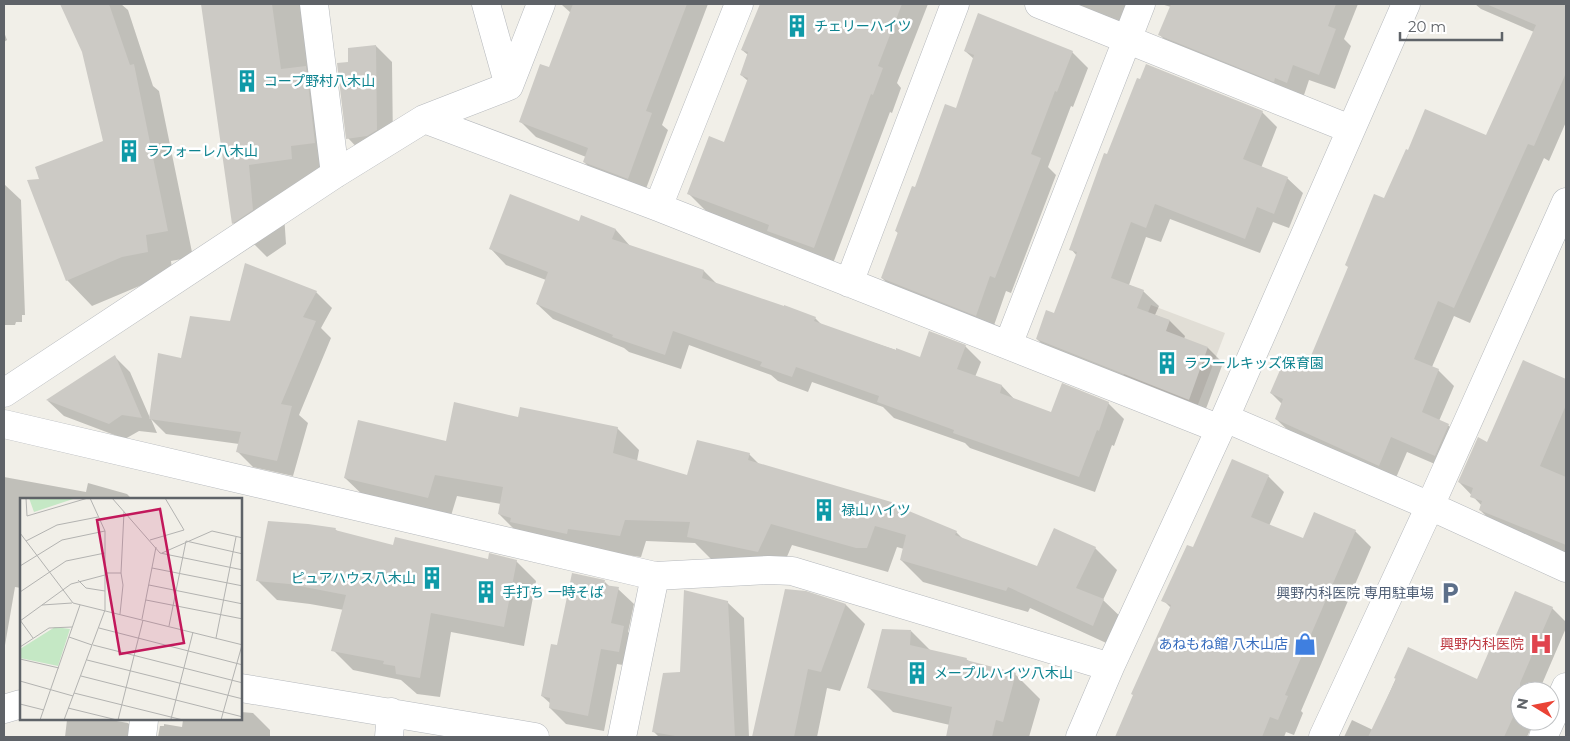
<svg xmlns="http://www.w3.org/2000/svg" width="1570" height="741" font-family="Montserrat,'Noto Sans JP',sans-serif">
  <rect width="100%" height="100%" fill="#f1efe8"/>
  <path fill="#e1ded6" d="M1151,305L1225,333L1197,407L1122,379Z"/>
  <path fill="#0003" d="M62,4H121L128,10L153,86L159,91L193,257L171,261L173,277L149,282L92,306L67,280L40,180L105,142L84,52Z
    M203,4H301L349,176L283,199L286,244L267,257L233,223Z
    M543,4H708L662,125L668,130L644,194L600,178L584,162L586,157L536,137L520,121L550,69L571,13L562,5L556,4L550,6Z
    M761,4H928L897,83L901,88L892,113L890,112L832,266L788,249L778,239L708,213L689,194L725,143L748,81L741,75L748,55L742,50Z
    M1062,4H1129L1122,25Z
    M1161,4H1358L1344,39L1351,46L1335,89L1309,80L1303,98L1175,51L1160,35L1171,7Z
    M1475,4H1566V122L1549,161L1544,158L1470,323L1454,316L1432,367L1438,370L1454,386L1439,421L1449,426L1464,441L1451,471L1407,452L1395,480L1292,434L1276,419L1283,405L1271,393L1308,365L1385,200L1487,136L1534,32L1481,9Z
    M4,32L7,40L4,42Z
    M376,46L392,62L393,145L363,154L348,138L350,63Z
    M965,51L1072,52L1088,68L1073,107L1071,106L1048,167L1056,175L1011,293L1006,291L992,331L898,294L882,278L899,234L896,231L916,188L957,109L974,59Z
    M1262,112L1277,127L1261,168L1287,178L1303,193L1289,228L1273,222L1260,253L1170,219L1161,242L1146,237L1129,285L1143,291L1159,306L1155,315L1170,321L1185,336L1184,339L1208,348L1223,363L1204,414L1052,354L1037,339L1055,315L1077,256L1071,249L1108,155Z
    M4,184L21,200L25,315H22V322H16L15,325H4Z
    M582,216L616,230L631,247L704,271L718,285L815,318L823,326L920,358L965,346L981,362L975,377L1002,386L1016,401L1051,414L1108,403L1124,419L1114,446L1112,445L1095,492L970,448L965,443L894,418L883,407L812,382L808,392L778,381L771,375L689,345L681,369L629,352L624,348L553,319L537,304L546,280L506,265L491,249L579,223Z
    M316,292L332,308L321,328L331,338L299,415L308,423L293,476L253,467L237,451L239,444L166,434L151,419L157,433L139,431L125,439L64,416L48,401L115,357L130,372L150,418L182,360L231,322Z
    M1523,362L1566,380V559L1496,526L1480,510L1482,506L1459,482L1488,443Z
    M519,419L617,428L639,450L637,461L688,476L749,454L760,465L904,507L910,513L956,532L964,540L1037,568L1095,548L1117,570L1103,600L1126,622L1115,647L1030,608L1028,612L923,582L901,560L904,549L897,547L888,572L792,545L780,573L711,559L695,543L646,541L641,557L590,550L521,536L499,514L501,504L457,496L450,519L367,499L345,478Z
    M1268,476L1284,492L1269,526L1304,540L1355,531L1371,547L1301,711L1303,713L1294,735L1286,732L1284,737H1117L1171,608L1163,600L1194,549Z
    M4,477L86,492L88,483L127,494L133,500H21V588L15,587L4,651Z
    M335,529L338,532L394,547L489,560L516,561L536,581L524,646L451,632L440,697L417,694L401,680L353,670L333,650L344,610L310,604L277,600L257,580Z
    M605,582L610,587L618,589L634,604L628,632L639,643L634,667L617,664L604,731L566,724L550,708L551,704L542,696L558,647Z
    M786,591L846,605L865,624L840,691L827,688L817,737H753Z
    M727,602L744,618L749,737H659L654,732L681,673Z
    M1552,608L1566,622V628L1539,691H1520V721H1534L1527,737H1344L1352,720L1373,730L1409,649L1478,681Z
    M911,631L931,651L966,659L970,662L1015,674L1040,699L1029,737H947L950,725L893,712L868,687Z
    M241,712L253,713L270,730V737H158L160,726H164V724L182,727L183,720H241Z
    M67,720H111L128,723L142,737H65Z"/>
  <path fill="#cccac5" d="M60,4H109L130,65L134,64L168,231L146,235L148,252L122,257L66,281L27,180L39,179L35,167L103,141L82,52Z
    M201,4H272L281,69L306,66L315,143L291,146L292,159L249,165L253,210L232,224Z
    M573,4H687L646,111L652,113L628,179L583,162L588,148L519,122L540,64L549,67Z
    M760,4H902L878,66L883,68L873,95L871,94L814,248L767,231L769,225L687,194L709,136L724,142L748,78L740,75L748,52L741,50Z
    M1171,4H1336L1328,26L1336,29L1319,75L1293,65L1287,83L1275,78L1274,82L1158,35Z
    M1486,4H1566V73L1534,146L1528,144L1454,308L1438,301L1414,359L1439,369L1422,412L1449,424L1435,456L1391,437L1379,466L1275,419L1283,399L1270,393L1287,354L1308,363L1348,267L1345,265L1374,194L1384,198L1406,149L1408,150L1425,109L1486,135L1536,25Z
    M978,13L1073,51L1057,92L1055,91L1031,154L1041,158L995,278L990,276L976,316L881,278L898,232L895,231L912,186L915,187L945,104L956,108L974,55L964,51Z
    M376,45L377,130L367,136L346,139L337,63L348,62V48Z
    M1146,64L1263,111L1243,159L1288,177L1274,214L1257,207L1245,239L1155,204L1146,228L1131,222L1111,278L1144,290L1137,308L1170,320L1166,331L1208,347L1189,400L1036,339L1046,310L1054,313L1077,252L1069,250L1104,153L1107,154L1137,78L1140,79Z
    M510,194L579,221L581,215L616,229L612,239L704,270L702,278L784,306V305L816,317L814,321L896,350V348L920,357L929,331L966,345L957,369L1002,385L1000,393L1051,412L1062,383L1109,402L1099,431L1097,430L1079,477L953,433L954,430L877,402L879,396L796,367L792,377L760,366L762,362L673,331L665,355L612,337L613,335L536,304L548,272L489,249Z
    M245,263L317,291L303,317L316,321L281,404L292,406L277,461L236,452L241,432L149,419L158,353L181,358L190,316L230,321Z
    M115,355L142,418L122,415L109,424L46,400Z
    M1523,360L1566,379V405L1540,466L1566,477V545L1479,510L1482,501L1470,497L1473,488L1458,482L1478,437L1487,442Z
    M454,402L518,417L520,407L618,427L613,453L687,475L697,440L750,453L748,460L905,506L904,509L957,531L955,535L1037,566L1054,528L1096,547L1076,588L1104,599L1093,626L1008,587L1006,591L900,560L906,535L875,526L867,548H856L771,524L758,552L687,537L690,522L625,520L620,536L568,529L567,534L510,522L511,518L498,514L503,487L435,475L428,498L344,478L358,420L446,441Z
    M1232,459L1269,475L1251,517L1303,538L1314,512L1356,530L1285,695L1288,696L1278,720L1270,717L1262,737H1115L1133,695L1131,694L1171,605L1161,601L1187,545L1193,547Z
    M268,521L308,524L336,528L335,530L393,545L395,537L488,559L489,553L517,560L504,627L431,613L420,678L396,674L395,666L383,664L384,661L331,651L346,595L289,584L256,581Z
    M572,573L605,580L604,585L619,587L611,623L624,626L619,652L601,649L588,716L549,708L550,698L541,696L551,644L557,645Z
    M785,589L806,591L846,604L821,672L808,669L794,737H752Z
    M684,590L728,601L735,737H681L652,732L663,673L680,672Z
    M1515,591L1553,607L1520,683V702L1504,737H1368L1396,679L1394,678L1408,647L1477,679Z
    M882,629L911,630L910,645L967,658L966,660L1016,673L1003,722L996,720L992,737H946L952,707L867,688Z"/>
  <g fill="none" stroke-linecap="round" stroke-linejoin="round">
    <defs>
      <path id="minor" d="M314,4L335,174
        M486,4L509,86
        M1039,4L1350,129
        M424,119L658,207L1220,429
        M658,207L739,4
        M849,283L955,4
        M1008,345L1141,4
        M4,393L335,174L424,119L509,86L541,4
        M1225,418L1430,506L1566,568
        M4,424L655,576L622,737
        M655,576L769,570L792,571L1110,667
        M241,688L535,737
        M4,709L21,704
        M142,737L144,720
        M389,737L391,712
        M1080,737L1110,667L1220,429L1406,4
        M1323,737L1430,506L1566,202
        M1543,737L1566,687"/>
    </defs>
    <use href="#minor" stroke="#b5b8bc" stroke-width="29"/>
    <use href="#minor" stroke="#fff" stroke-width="28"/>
  </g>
  <defs>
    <symbol id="building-bare" viewBox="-9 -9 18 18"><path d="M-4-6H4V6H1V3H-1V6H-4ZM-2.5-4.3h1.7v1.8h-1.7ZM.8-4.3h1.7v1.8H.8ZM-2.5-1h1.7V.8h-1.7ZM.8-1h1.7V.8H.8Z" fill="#0f9aa8" stroke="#fff" stroke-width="2.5" paint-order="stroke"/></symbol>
    <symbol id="parking-bare" viewBox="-9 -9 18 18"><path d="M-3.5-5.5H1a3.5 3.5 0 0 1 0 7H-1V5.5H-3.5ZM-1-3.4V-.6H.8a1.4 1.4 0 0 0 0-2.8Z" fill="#5c6f8a" stroke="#fff" stroke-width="2.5" paint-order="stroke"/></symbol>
    <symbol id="shop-bare" viewBox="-9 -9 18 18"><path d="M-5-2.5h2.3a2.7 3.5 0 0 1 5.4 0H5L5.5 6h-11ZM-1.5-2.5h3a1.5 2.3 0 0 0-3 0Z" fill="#3f7fe0" stroke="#fff" stroke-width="2.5" paint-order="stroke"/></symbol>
    <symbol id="hospital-bare" viewBox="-9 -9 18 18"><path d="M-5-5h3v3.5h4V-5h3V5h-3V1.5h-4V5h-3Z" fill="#e0444e" stroke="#fff" stroke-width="2.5" paint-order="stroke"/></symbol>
  </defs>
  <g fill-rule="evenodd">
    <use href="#building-bare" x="781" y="10" width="32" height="32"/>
    <use href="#building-bare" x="231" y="65" width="32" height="32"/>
    <use href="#building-bare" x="113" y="135" width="32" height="32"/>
    <use href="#building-bare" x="1151" y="347" width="32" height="32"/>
    <use href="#building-bare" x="808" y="494" width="32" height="32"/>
    <use href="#building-bare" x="416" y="562" width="32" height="32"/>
    <use href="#building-bare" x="470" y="576" width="32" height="32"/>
    <use href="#parking-bare" x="1434" y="577" width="32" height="32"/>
    <use href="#shop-bare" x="1289" y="628" width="32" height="32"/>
    <use href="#hospital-bare" x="1525" y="628" width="32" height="32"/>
    <use href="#building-bare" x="901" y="657" width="32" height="32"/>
  </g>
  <g text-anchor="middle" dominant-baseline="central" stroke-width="5" stroke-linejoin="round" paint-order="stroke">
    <g font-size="14" fill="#0d838f" stroke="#fff" text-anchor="start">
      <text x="814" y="26">チェリーハイツ</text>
      <text x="264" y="81">コープ野村八木山</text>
      <text x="146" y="151">ラフォーレ八木山</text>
      <text x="1184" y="363">ラフールキッズ保育園</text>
      <text x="841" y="510">禄山ハイツ</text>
      <text x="416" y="578" text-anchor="end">ピュアハウス八木山</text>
      <text x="502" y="592">手打ち 一時そば</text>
      <text x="934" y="673">メープルハイツ八木山</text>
    </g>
    <g font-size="14" fill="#4e5e75" stroke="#fff" text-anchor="end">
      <text x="1434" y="593">興野内科医院 専用駐車場</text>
    </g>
    <g font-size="14" fill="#366cbe" stroke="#fff" text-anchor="end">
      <text x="1288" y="644">あねもね館 八木山店</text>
    </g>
    <g font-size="14" fill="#be3a42" stroke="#fff" text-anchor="end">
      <text x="1524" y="644">興野内科医院</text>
    </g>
  </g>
  <g transform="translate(20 498)">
    <rect width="222" height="222" fill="#f1efe8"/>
    <path d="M9,0H56L14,14ZM35,129L50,131L38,168L0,160V151Z" fill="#c5e8c5"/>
    <path fill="none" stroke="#b3b3b1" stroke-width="1" d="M6,0L7,18M92,0L140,55L223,72M7,18L68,0M0,35L53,105L223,147M130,42L164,32L145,0M6,43L37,27L78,19M142,55L192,33L223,40M0,68L42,42L85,33M132,70L223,88M85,75H101L104,14M58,82L66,90L85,93M129,87L223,106M0,94L46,63L85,55M126,102L223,121M22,107L52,105M100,116L103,87L101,75M122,121L136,49M0,122L13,140M0,123L51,86L85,77M149,128L166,43L223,56M79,130L223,167M49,139L72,147M196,140L216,39M73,147L223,185M0,149L29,130L52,129M0,161L39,170M67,162L223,201M61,178L223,219M0,183L53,198M54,195L163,222M0,206L24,212M48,210L97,222M151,221L173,134M20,222L60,107M44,222L85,112V33L70,0M98,222L123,122M201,222L222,147"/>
    <path fill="#c2185b" fill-opacity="0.15" stroke="#c2185b" stroke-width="2.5" d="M140,11L164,145L100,156L77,22Z"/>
    <rect width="222" height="222" fill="none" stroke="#5f6368" stroke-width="2.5"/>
  </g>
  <rect width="1570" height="741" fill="none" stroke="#5f6368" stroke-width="10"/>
  <g transform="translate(1535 706) rotate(280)"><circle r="24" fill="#ffffff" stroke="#bfc1c3"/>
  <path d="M0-4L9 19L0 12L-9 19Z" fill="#ea4335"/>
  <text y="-8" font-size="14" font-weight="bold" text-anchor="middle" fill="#5f6368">N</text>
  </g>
  <path d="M1400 32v8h102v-8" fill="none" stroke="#5f6368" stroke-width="2.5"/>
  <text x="1408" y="32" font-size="15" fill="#5f6368" stroke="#ffffff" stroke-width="4" paint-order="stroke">20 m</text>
</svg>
